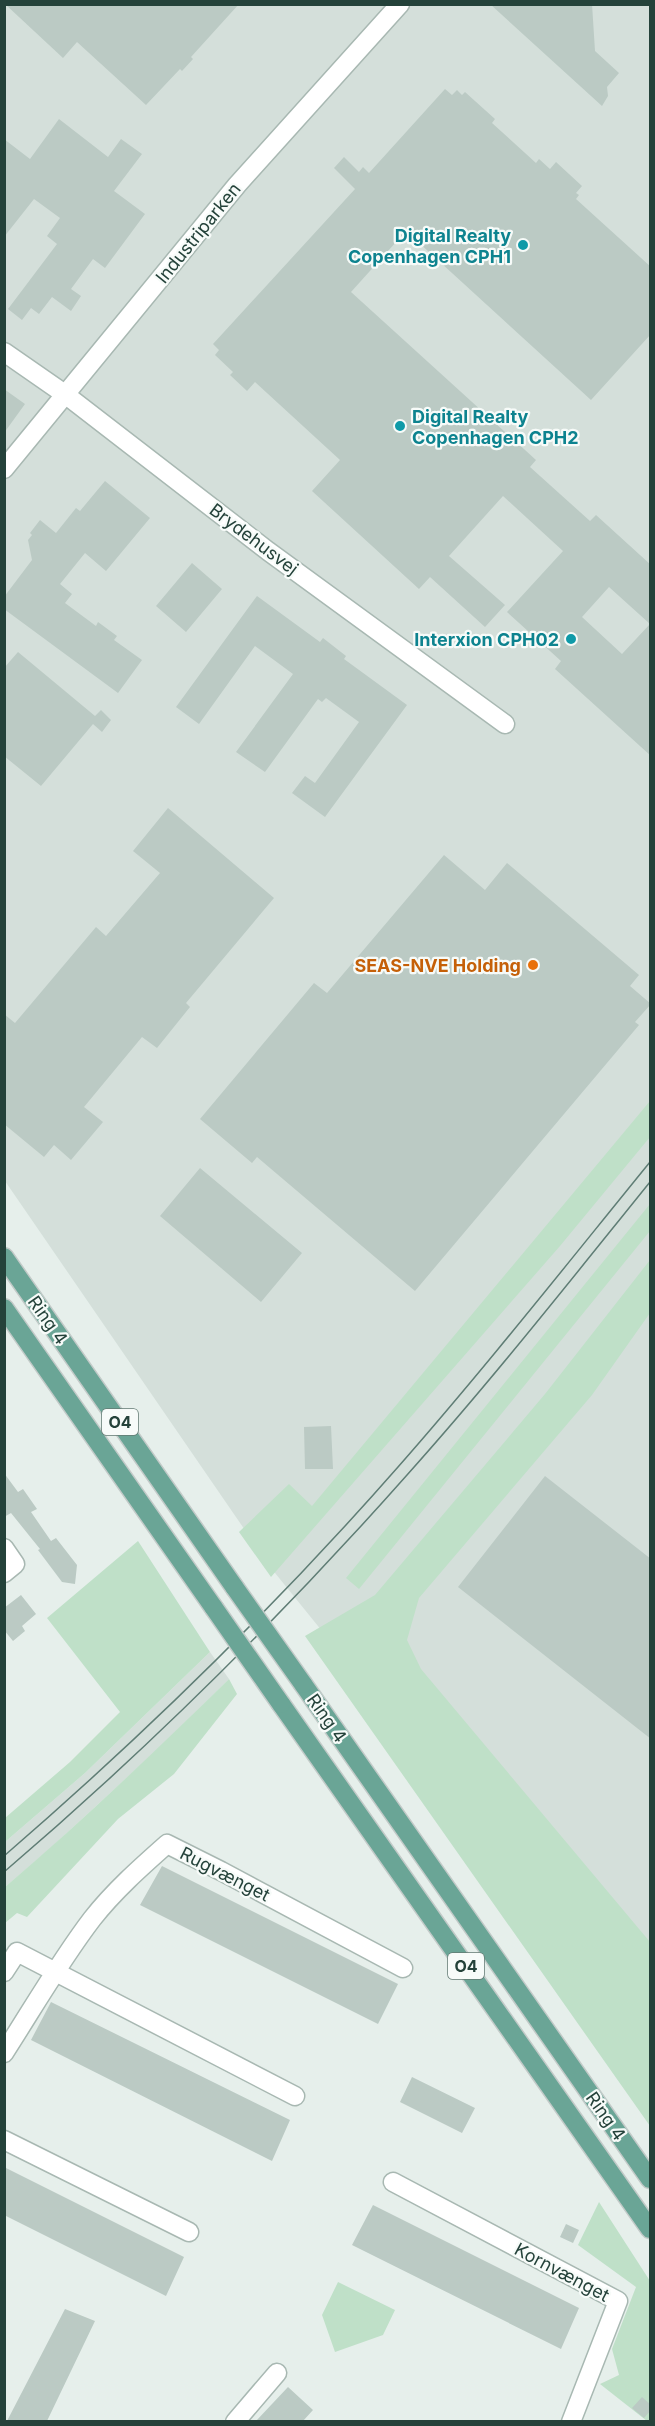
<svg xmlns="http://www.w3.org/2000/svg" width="655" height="2426" font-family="Inter,sans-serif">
  <rect width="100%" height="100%" fill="#e6efeb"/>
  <path fill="#d4dfda" d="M4,5H650V2036L271,1568L5,1181Z
    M210,1652L229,1679L157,1750L45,1853L5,1887V1842L85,1773Z"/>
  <path fill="#bfe0c8" d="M650,1101V1137L560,1246L271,1577L239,1532L289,1484L312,1506Z
    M650,1204V1231L359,1589L346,1578Z
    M650,1260V1313L592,1395L419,1598L407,1640L421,1669L650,1942V2126L305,1636L375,1595L545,1394Z
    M138,1541L210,1652L85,1773L5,1842V1818L70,1762L120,1712L47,1618Z
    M229,1679L237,1694L174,1774L118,1819L27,1917L17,1913L5,1923V1887C83,1821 156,1750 229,1679Z
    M599,2202L650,2281V2421H647L600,2384L619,2375L612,2349L636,2287L578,2245Z
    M338,2282L395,2310L383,2335L335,2352L322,2315Z"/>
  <path fill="#bbcac4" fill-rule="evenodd" d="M5,4H239L191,57L193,59L182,71L180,69L146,105L77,42L63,58Z
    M490,4H592L595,51L619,73L607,87L608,96L602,106Z
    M445,89L452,95L457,90L462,95L465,92L495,119L492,123L536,163L539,159L550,169L556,162L582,186L576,193L579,195L576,199L651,267V334L591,400L406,231L351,292L536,460L530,467L590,521L596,515L651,565V756L555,669L561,661L507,612L563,551L503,496L449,556L505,605L485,627L430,577L419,589L312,491L340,460L255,382L247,391L230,375L233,372L215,355L219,350L213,344L355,189L334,168L344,157L359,172L363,167L369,173ZM609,587L650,624L622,654L582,617Z
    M59,119L108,157L121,139L142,154L114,191L145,214L105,268L93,259L71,289L81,296L71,311L52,297L39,314L31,308L22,320L8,309L57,244L47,236L60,218L34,199L4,237V139L30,159Z
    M4,389L25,404L4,433Z
    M105,481L150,518L106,571L85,553L60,584L72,594L65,603L96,626L98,622L117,636L114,640L142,660L118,693L4,609V597L32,560L28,540L32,535L30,533L40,520L56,533L76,508L80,511Z
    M192,563L222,589L186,632L156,606Z
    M257,596L320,642L323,638L346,656L344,659L407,705L325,817L292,793L305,776L315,783L359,722L326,698L322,702L318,699L265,772L236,752L293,674L255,646L199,724L176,707Z
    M18,652L95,716L101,710L111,720L102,732L93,724L41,786L4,756V668Z
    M168,808L274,898L186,1003L190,1007L157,1048L142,1037L84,1107L103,1122L71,1160L54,1145L44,1157L4,1124V1014L15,1023L96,927L106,936L160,873L133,851Z
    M444,855L485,890L507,863L639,975L630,986L651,1004L635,1022L639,1025L415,1291L257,1157L252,1163L200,1119L314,983L327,993Z
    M200,1168L302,1253L261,1302L160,1216Z
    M331,1426L333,1469H305L304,1427Z
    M4,1473L18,1492L23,1489L37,1509L31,1512L51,1541L56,1538L77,1565L75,1584L62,1582L38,1550L40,1549L11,1513L4,1517Z
    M545,1476L651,1559V1739L458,1587Z
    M21,1595L36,1614L22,1626L25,1631L13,1641L4,1630V1608Z
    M162,1866L398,1984L378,2024L140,1905Z
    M51,2002L290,2120L272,2161L31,2040Z
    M412,2077L475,2108L462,2133L400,2102Z
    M4,2167L184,2257L166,2296L4,2215Z
    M373,2205L579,2308L561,2349L352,2245Z
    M566,2224L579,2230L573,2243L560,2237Z
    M65,2309L95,2321L47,2421H7Z
    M288,2387L313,2410L303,2421H256Z
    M642,2397L651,2405V2410L644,2418L632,2408Z"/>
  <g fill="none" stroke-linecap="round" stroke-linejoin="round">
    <defs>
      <path id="minor" d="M4,352L66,395L268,551L505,724
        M4,1548L15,1564L4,1573
        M4,1972L17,1952L295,2096
        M4,2053C33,2008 60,1961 92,1919C114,1891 141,1867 167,1844L221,1871L403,1968
        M4,2140L189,2232
        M393,2182L618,2301L571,2422
        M235,2422L277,2373"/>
      <path id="tertiary" d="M4,469L237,185L400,4"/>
      <path id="primary" d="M4,1257L235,1588
        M4,1308L214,1608
        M303,1684L650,2179
        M281,1704L650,2229"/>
    </defs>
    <use href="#minor" stroke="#a8b8b2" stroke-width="21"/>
    <use href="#tertiary" stroke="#a8b8b2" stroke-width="21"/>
    <use href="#primary" stroke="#c2cac8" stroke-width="21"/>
    <use href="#minor" stroke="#fff" stroke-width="18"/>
    <use href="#tertiary" stroke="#fff" stroke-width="18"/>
    <use href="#primary" stroke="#6aa596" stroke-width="18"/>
    <path stroke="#5f7d75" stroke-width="1.5" d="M4,1856C144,1735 276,1606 398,1467C485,1368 567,1264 650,1162
      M4,1872C148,1749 282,1616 407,1475C492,1380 570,1281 650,1182"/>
    <defs>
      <path id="primary-bridge" d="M235,1588L303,1684
        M214,1608L281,1704"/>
    </defs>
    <use href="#primary-bridge" stroke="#c2cac8" stroke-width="21" stroke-linecap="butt"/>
    <use href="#primary-bridge" stroke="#6aa596" stroke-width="18"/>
  </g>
  <g fill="#0f9aa8" stroke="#f7fbf9" stroke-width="2">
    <circle cx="523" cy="245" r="6"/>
    <circle cx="400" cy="426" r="6"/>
    <circle cx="571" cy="639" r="6"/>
  </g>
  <circle fill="#e8710a" stroke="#f7fbf9" stroke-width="2" cx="533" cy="965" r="6"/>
  <g text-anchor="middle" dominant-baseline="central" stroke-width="4.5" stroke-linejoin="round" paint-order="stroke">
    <g fill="#f7fbf9" stroke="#637a73" stroke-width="1.5">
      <rect x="102" y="1409" width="36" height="26" rx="4.5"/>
      <rect x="448" y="1953" width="36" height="26" rx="4.5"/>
    </g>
    <g font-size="16" font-weight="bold" fill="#24423a">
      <text x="120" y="1422">O4</text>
      <text x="466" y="1966">O4</text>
    </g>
    <g font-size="18" fill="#24423a" stroke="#f7fbf9">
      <text transform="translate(198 233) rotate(-51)">Industriparken</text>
      <text transform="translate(254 539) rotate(37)">Brydehusvej</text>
      <text transform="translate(48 1320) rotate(55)">Ring 4</text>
      <text transform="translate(327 1718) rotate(55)">Ring 4</text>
      <text transform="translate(225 1874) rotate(27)">Rugvænget</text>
      <text transform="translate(606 2116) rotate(55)">Ring 4</text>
      <text transform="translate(562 2272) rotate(28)">Kornvænget</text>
    </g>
    <g font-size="18" font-weight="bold" fill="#0d838f" stroke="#f7fbf9" text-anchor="end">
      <text x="511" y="235">Digital Realty<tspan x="511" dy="21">Copenhagen CPH1</tspan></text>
      <text x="412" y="416" text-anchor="start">Digital Realty<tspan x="412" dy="21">Copenhagen CPH2</tspan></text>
      <text x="559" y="639">Interxion CPH02</text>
    </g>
    <g font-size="18" font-weight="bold" fill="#c56008" stroke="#f7fbf9" text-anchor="end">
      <text x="521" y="965">SEAS-NVE Holding</text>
    </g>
  </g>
  <rect width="655" height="2426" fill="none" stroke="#24423a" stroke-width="12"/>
</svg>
